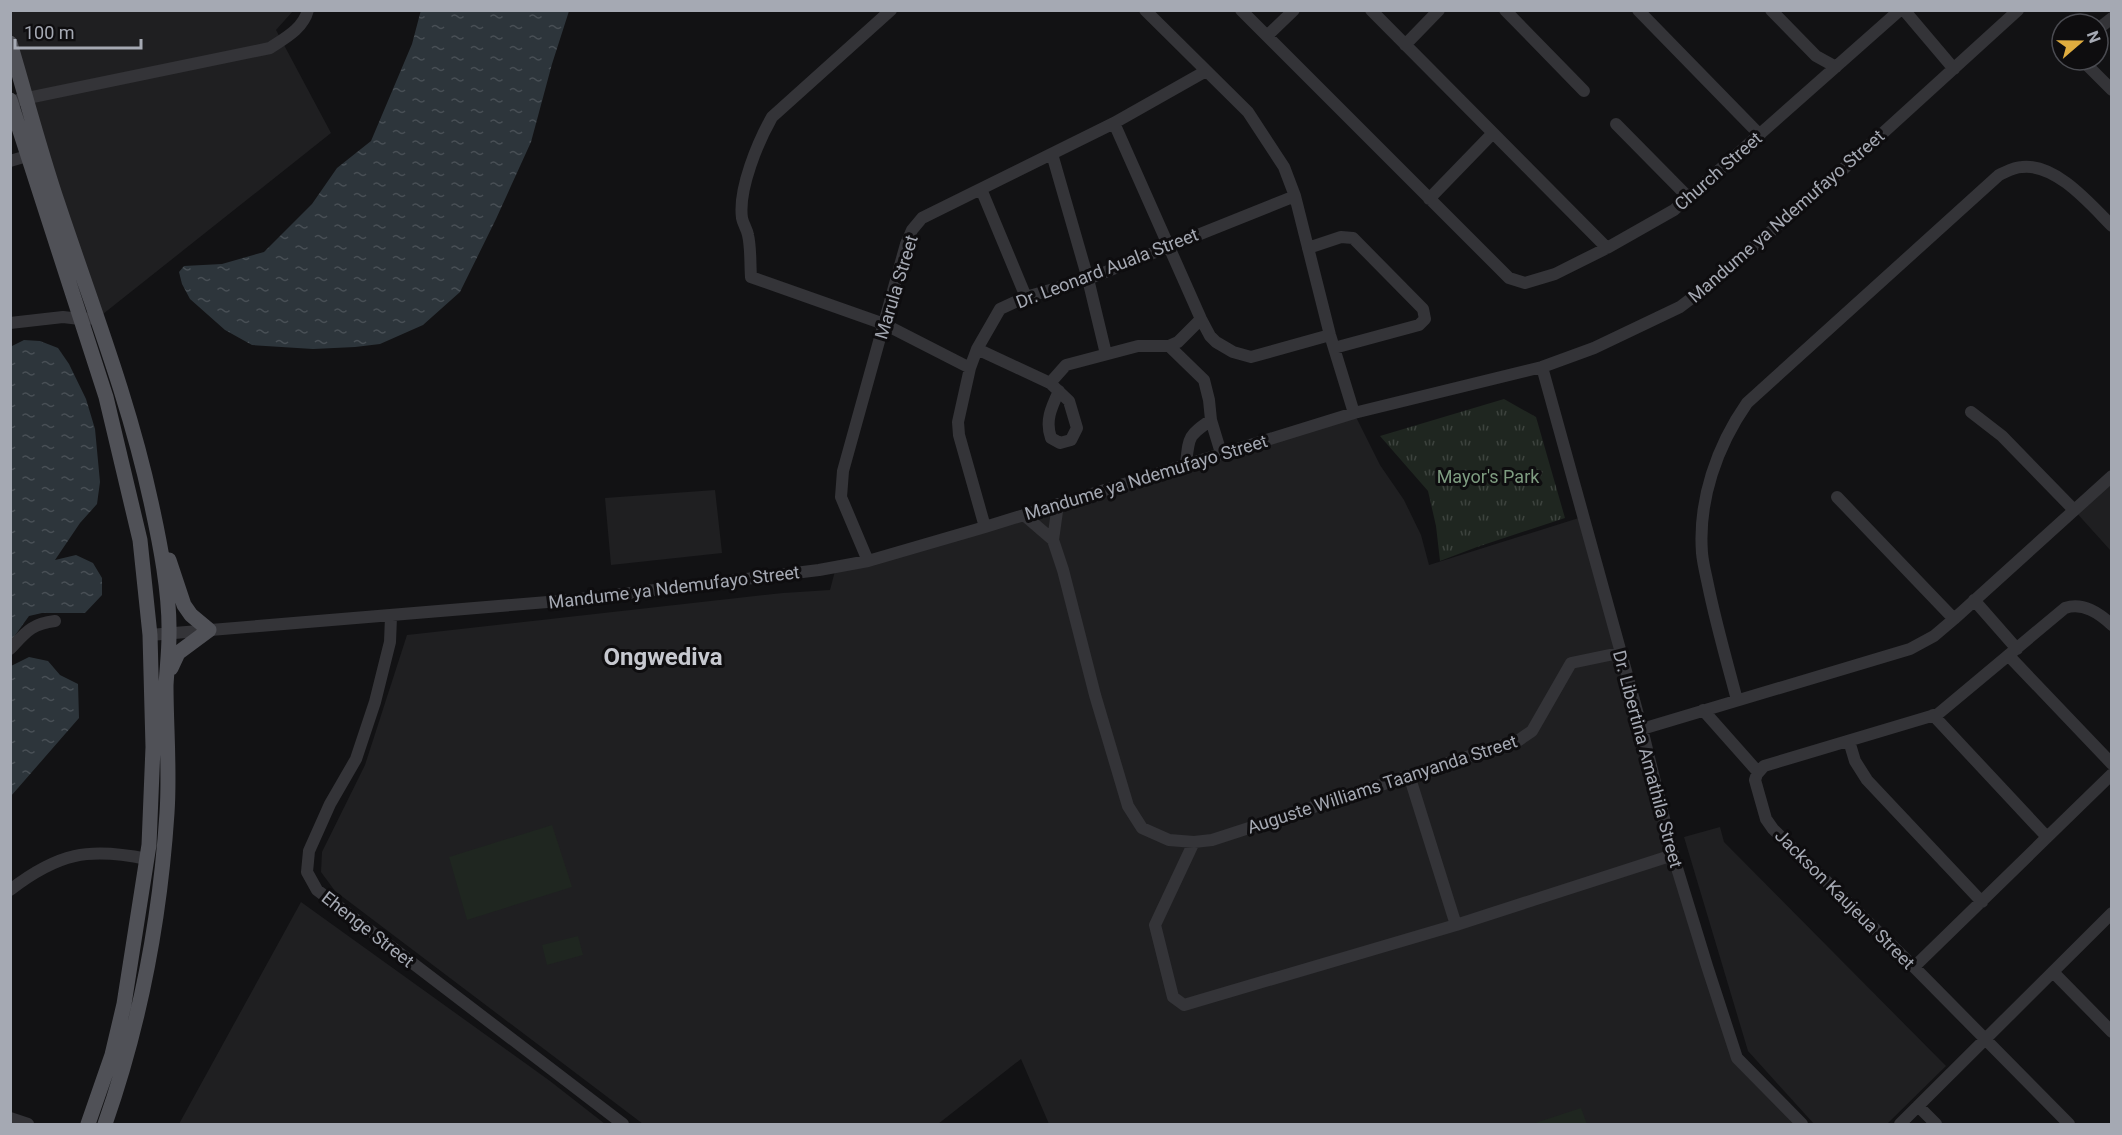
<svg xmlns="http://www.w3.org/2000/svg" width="2122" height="1135" font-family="Roboto,sans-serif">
  <defs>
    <pattern id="park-tufts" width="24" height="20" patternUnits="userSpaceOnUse" patternTransform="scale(1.5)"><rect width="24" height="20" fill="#1f2620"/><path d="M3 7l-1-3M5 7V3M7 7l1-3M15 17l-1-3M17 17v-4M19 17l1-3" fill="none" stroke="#3d433e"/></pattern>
    <pattern id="water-ripples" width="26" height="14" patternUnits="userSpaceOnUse" patternTransform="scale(1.5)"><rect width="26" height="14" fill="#2d353b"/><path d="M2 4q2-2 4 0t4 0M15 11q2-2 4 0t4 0" fill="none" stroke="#484f55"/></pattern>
  </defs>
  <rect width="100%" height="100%" fill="#121214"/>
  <path fill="#1f1f21" d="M10,11H293L276,30L331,133L98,318L11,44Z
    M1354,413L1380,465L1404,500L1421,535L1429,565L1582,517L1737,1058L1802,1124H1049L1021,1059L938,1124H643L335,891L321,872L322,852L365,765L407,635L783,593L830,590L836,567Z
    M2111,476V551L2074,510Z
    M715,490L722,553L611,565L605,498Z
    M1720,827L1724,842L1946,1066L1887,1124H1814L1748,1051L1684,837Z
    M301,902L550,1081L605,1124H179Z"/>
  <path fill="#1f2620" d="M552,825L572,887L467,920L449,857Z
    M578,936L583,955L547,965L542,945Z
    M1581,1108L1587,1124H1532Z"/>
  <path fill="url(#park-tufts)" d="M1504,399L1536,417L1565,518L1477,547L1440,561L1436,526L1428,491L1380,436Z"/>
  <path fill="url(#water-ripples)" d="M421,10L569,11L552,64L531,142L496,219L460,292L423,325L380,344L355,347L313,349L252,345L225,330L190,299L182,284L179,272L184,266L222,264L264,252L312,204L337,168L371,141L412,44Z
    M24,340L40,341L58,348L69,364L86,399L95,429L100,482L97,504L80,523L55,560L76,555L93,563L102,578V595L85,613H42L29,616L11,641L10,347Z
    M29,657L48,661L60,675L78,684L79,718L11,796V666Z"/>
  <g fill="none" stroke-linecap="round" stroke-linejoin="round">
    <path stroke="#343438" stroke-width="12" d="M891,10L772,117C758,142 738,189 742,218C743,224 747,229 748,235C751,248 750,263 751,277L884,324L970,368
      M1145,10L1248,112L1284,167L1295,196L1330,335L1354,413
      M1241,10L1509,278L1525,283L1555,274L1607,248L1674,210L1900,10
      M1371,10L1607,248
      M1505,10L1584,91
      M1638,10L1760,135
      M1771,10L1816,56L1836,67
      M1904,10L1954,69
      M2098,29L2112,18
      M1267,36L1294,10
      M1405,45L1439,10
      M2085,60L2089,67L2112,90
      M18,100L270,48C285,38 303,29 308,10
      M1114,123L1201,319L1210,336L1216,342L1233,352L1251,357L1330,335
      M1616,124L1689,198
      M1052,154L1088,279L1106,354
      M10,161L27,156
      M981,189L1026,297
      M1429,199L1492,134
      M1308,248L1341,237L1353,238L1423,309L1425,319L1419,325L1334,348
      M10,323L63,317L80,319L98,318
      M1169,346L1204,380L1209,400L1211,420L1221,453
      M977,349L1050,383L1069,401L1077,428L1071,440L1060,443L1051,438C1045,421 1051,408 1059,391
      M1542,367L1642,729L1673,855L1707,966L1737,1058L1802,1124
      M1050,383L1066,365L1138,346H1169L1178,342L1201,319
      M1971,412L2002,436L2074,510
      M1186,464C1189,436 1188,436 1211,420
      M1837,497L1954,619
      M1058,504L1053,540L1063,570L1095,695L1128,806L1142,828L1169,840L1194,842L1212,840L1519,740L1532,731L1571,663L1619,653
      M1024,515L1053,540
      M985,527L959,435L958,422L970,368L977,349L1000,309L1026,297L1088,279L1295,196
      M868,561L841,497L843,471L906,244L912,230L922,218L1114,123L1206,71
      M1974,600L2017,649
      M391,617L390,642L375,702L356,759L330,804L309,851L307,872L317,890L623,1124
      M150,635L572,600L819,570L868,561L985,527L1354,413L1542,367L1594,348L1680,307L1705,288L1840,172L2018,10
      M10,649C26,632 31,624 55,621
      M2009,656L2112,764
      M1737,700C1727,662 1716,624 1708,585C1706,575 1703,564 1702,553C1698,500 1717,446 1747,403L1999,175C2006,172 2014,167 2022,167C2056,163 2091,205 2112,226
      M1703,710L1758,772
      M1933,715L2047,837
      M1642,729L1910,649L1934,636L1954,619L2112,476
      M1849,741L1855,761L1867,780L1982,902
      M1409,775L1456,925
      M1194,842L1155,925L1173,997L1184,1005L1456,925L1673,855
      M10,890C58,853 88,847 147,859
      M1914,967L2112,774
      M2053,972L2112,1032
      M1918,1106L1936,1124
      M10,1118L28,1124
      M1900,1124L2112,913
      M2069,1124L1914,967L1773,829L1766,819L1755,780L1757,774L1764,766L1938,714L2065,608C2083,602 2099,613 2112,625"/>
    <path stroke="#505157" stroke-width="15" d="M10,43C26,97 40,151 58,204C91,303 129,400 151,502C160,543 170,593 169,635C169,652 167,668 166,685C166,728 170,770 167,813C160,920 140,1024 105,1124
      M10,100L106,397L140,540L150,635L153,747L149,845L124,1004L112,1055L88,1124
      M169,560L184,605L191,615L209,630L178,653L171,668"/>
  </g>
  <g text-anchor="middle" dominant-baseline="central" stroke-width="6" stroke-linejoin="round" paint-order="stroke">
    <g font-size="18" fill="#a5a9b3" stroke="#0e0d0f">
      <text transform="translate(1718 171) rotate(-41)">Church Street</text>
      <text transform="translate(1786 216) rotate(-41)">Mandume ya Ndemufayo Street</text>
      <text transform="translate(1107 268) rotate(-21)">Dr. Leonard Auala Street</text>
      <text transform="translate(896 287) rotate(-73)">Marula Street</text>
      <text transform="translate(1146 477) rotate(-17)">Mandume ya Ndemufayo Street</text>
      <text transform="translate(674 587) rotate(-7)">Mandume ya Ndemufayo Street</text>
      <text transform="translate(1648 759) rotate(75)">Dr. Libertina Amathila Street</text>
      <text transform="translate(1382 784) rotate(-18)">Auguste Williams Taanyanda Street</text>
      <text transform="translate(1845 899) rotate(45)">Jackson Kaujeua Street</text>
      <text transform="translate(368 929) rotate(38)">Ehenge Street</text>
    </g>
    <g font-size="18" fill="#7e9c80" stroke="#0e0d0f">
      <text x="1488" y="476">Mayor's Park</text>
    </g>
    <g font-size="24" font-weight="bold" fill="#c6c8cf" stroke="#0e0d0f">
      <text x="663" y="657">Ongwediva</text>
    </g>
  </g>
  <rect width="2122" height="1135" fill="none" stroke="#a5a9b3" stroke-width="24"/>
  <g transform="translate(2080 42) rotate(70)"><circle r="28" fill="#0e0d0f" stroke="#4a4b51" stroke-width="1.5"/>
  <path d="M0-4.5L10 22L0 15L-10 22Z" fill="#e0ad3f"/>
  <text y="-9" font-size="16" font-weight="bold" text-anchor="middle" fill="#a5a9b3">N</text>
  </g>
  <path d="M15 39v9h126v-9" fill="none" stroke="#a5a9b3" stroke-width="3"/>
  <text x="24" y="39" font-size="18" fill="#a5a9b3" stroke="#0e0d0f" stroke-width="4.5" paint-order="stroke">100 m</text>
</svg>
